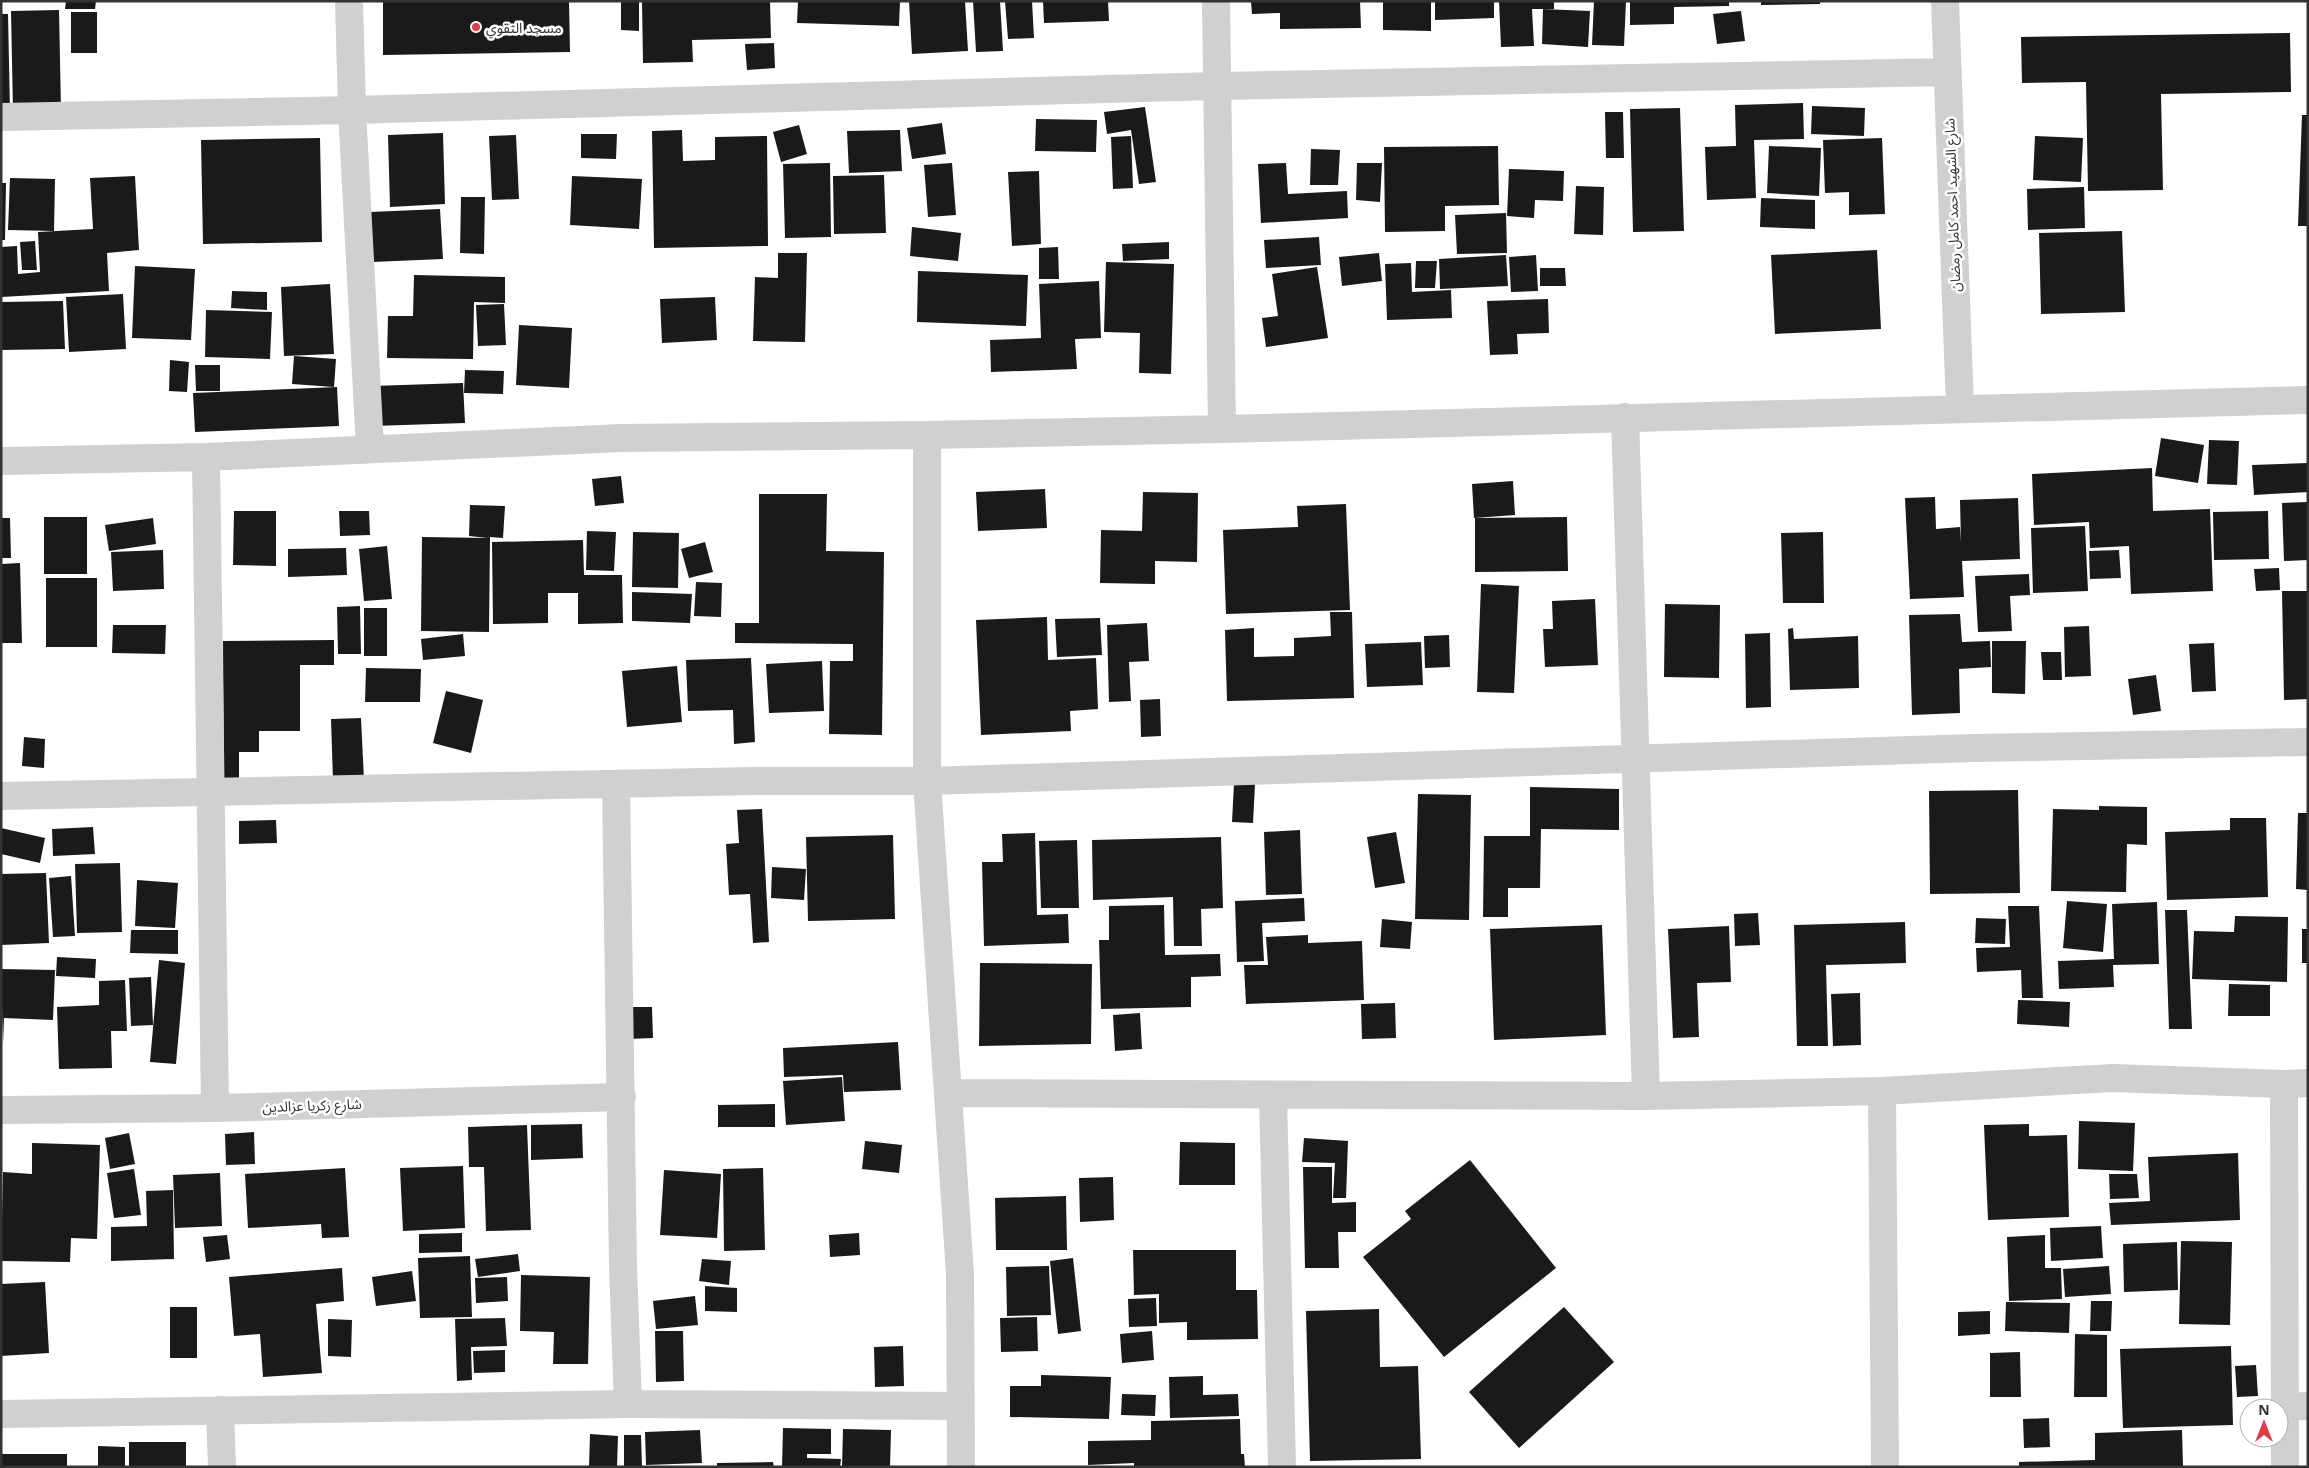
<svg xmlns="http://www.w3.org/2000/svg" width="2309" height="1468" font-family="'Noto Sans','Noto Sans Arabic',sans-serif">
  <rect width="100%" height="100%" fill="#fff"/>
  <path fill="#1a1a1a" d="M66,1H96L95,9H65Z
    M383,1H569L570,52L383,55Z
    M621,1H639V31L621,30Z
    M642,1H770L771,38L692,40L693,62L643,63Z
    M798,1H900L899,26L797,23Z
    M909,1H965L968,51L912,54Z
    M973,1H1000L1003,51L976,52Z
    M1005,1H1032L1034,38L1008,39Z
    M1043,1H1108L1109,21L1044,23Z
    M1251,1H1360L1361,28L1280,29V13L1252,14Z
    M1383,1H1431V31L1383,30Z
    M1435,1H1494V18L1435,20Z
    M1499,1H1554V9H1532L1534,46L1501,47Z
    M1594,1H1626L1624,46L1592,45Z
    M1630,1H1729V6L1674,7V24L1630,25Z
    M1761,1H1820V4L1761,5Z
    M1543,9L1590,11L1588,47L1542,44Z
    M59,10L61,110L13,112L11,11Z
    M1741,11L1745,41L1717,44L1713,14Z
    M71,12H97V53H71Z
    M1,14H8L10,112L1,113Z
    M2290,33L2291,92L2161,94L2163,190L2088,191L2086,82L2022,83L2021,37Z
    M774,43L775,68L747,70L745,44Z
    M1803,103L1804,139L1754,140L1756,198L1707,200L1705,147L1736,146L1735,105Z
    M1812,106L1865,108L1864,136L1811,134Z
    M1145,107L1156,182L1139,184L1131,130L1107,134L1104,112Z
    M1680,108L1684,231L1633,232L1630,109Z
    M1605,112H1623L1624,158H1606Z
    M2302,115H2308V226H2298Z
    M1036,119L1097,120L1096,152L1035,151Z
    M942,123L946,154L912,159L907,128Z
    M799,125L807,154L781,162L773,132Z
    M682,130L683,161L715,160V137L767,136L768,246L654,248L652,131Z
    M900,130L902,171L849,173L847,131Z
    M443,133L445,204L390,207L388,135Z
    M581,134H617L616,159L581,158Z
    M516,135L519,199L492,200L489,136Z
    M1131,136L1133,188L1113,189L1111,137Z
    M2035,136L2083,138L2081,182L2033,180Z
    M320,138L322,242L203,244L201,140Z
    M1882,138L1885,214L1849,215V192L1825,193L1823,140Z
    M1498,146L1499,205L1445,206V231L1385,232L1384,147Z
    M1769,146L1821,148L1819,196L1767,193Z
    M1311,149L1340,150L1338,185H1310Z
    M830,163L831,237L785,238L783,164Z
    M952,163L956,215L928,217L924,165Z
    M1286,163L1288,194L1347,191L1348,218L1261,223L1258,164Z
    M1357,163H1382L1380,202L1356,200Z
    M1509,169L1564,171L1563,201L1535,200L1534,218L1507,216Z
    M1039,171L1041,244L1012,246L1008,172Z
    M884,175L886,233L834,234L833,176Z
    M135,176L139,250L107,253L109,291L1,297V247L17,246L18,274L40,272L38,232L93,229L90,178Z
    M572,176L642,179L639,229L570,225Z
    M10,178L55,179L54,231L8,230Z
    M1,183H6L5,240H1Z
    M1576,186L1604,187L1603,235L1574,234Z
    M2084,187L2085,228L2028,230L2027,189Z
    M461,197H485L484,254L460,253Z
    M1761,198L1815,200V229L1760,227Z
    M440,209L443,259L372,262L370,212Z
    M1506,213L1507,253L1457,254L1455,215Z
    M912,227L961,233L958,261L910,256Z
    M2122,231L2125,312L2041,314L2039,233Z
    M1319,237L1321,265L1266,268L1264,240Z
    M35,241L37,270H22L20,242Z
    M1169,242V259L1123,261L1122,244Z
    M1058,247L1059,279H1039V248Z
    M1877,250L1881,329L1775,334L1771,255Z
    M778,253H807L805,342L753,341L755,277L778,278Z
    M1379,253L1382,281L1342,286L1339,257Z
    M1506,255L1508,286L1440,289L1439,259Z
    M1536,255L1538,291L1511,292L1509,257Z
    M1416,261H1437L1435,288H1415Z
    M1106,262L1174,264L1171,374L1139,373L1140,333L1104,332Z
    M1411,263L1412,292L1451,290L1452,318L1387,320L1385,264Z
    M135,266L195,269L191,340L132,338Z
    M1317,267L1328,338L1266,347L1262,318L1278,316L1272,274Z
    M1540,268H1565L1566,286H1540Z
    M918,271L1028,275L1026,326L917,322Z
    M414,275L505,277V303L474,302L473,359L387,358L388,316H413Z
    M1099,281L1101,338L1075,339L1077,369L991,372L990,340L1041,338L1039,284Z
    M330,284L334,354L284,356L281,287Z
    M232,291L267,292V310L231,308Z
    M123,294L126,349L69,352L66,297Z
    M715,297L717,340L662,343L660,299Z
    M1548,299L1549,333L1517,334L1518,354L1490,355L1487,301Z
    M63,301L65,349L1,350V302Z
    M504,304L506,345L478,346L476,305Z
    M206,310L272,312L270,359L205,357Z
    M519,325L572,328L569,388L516,385Z
    M294,356L336,359L334,387L292,384Z
    M170,360L189,362L187,392L169,391Z
    M195,365H220V391H196Z
    M465,370L504,371L503,394L464,393Z
    M463,383L465,423L373,426L372,386Z
    M337,387L339,426L195,432L193,393Z
    M2161,438L2204,445L2198,483L2155,476Z
    M2209,440L2239,441L2237,485L2207,484Z
    M2308,463V492L2254,495L2252,465Z
    M2152,468L2153,511L2210,509L2213,591L2131,594L2129,546L2090,548L2089,522L2034,525L2032,474Z
    M621,476L624,503L595,506L592,479Z
    M1513,481L1515,515L1474,518L1472,484Z
    M1045,489L1047,528L978,531L976,492Z
    M1143,492L1198,493L1197,562L1155,561V584L1100,583L1101,530L1142,531Z
    M759,494H827L826,551L884,552L882,735L829,734L830,661H853V644L735,643V623H759Z
    M1935,497L1936,529L1960,527L1961,542L1960,500L2018,498L2020,559L1962,561L1964,597L1910,599L1905,498Z
    M2308,502V560L2284,561L2282,503Z
    M1346,504L1350,610L1226,614L1223,530L1298,527L1297,506Z
    M470,505L505,506L503,538L490,537L489,632L421,631L422,537L488,538L469,536Z
    M234,511H276V566L233,565Z
    M339,511H369L370,535L340,536Z
    M2268,511L2269,559L2214,560L2213,512Z
    M44,517H87V574H44Z
    M1567,517L1568,571L1475,572V518Z
    M1,518H10L11,558H1Z
    M153,518L156,544L109,551L105,525Z
    M2085,526L2088,591L2033,593L2031,528Z
    M587,531L616,532L614,571L586,570Z
    M633,532L679,533L678,588L632,587Z
    M1823,532L1824,603H1783L1781,533Z
    M583,540L584,575H622L623,623L578,624V593H548V623L493,624L492,542Z
    M705,542L713,572L689,578L681,549Z
    M387,546L392,599L364,601L359,549Z
    M346,548L347,575L288,577V549Z
    M163,550L164,589L113,591L111,552Z
    M2119,550L2121,578L2090,579L2089,551Z
    M20,563L22,643H1V564Z
    M2279,568L2280,590L2256,591L2254,569Z
    M2029,574L2030,595L2010,596L2012,631L1978,632L1975,576Z
    M46,578H97V647H46Z
    M696,582L722,583L721,617L694,616Z
    M1481,584L1519,586L1514,693L1477,692Z
    M2282,591H2308V699L2284,700Z
    M632,592L692,594L690,623L632,621Z
    M1595,599L1598,665L1545,667L1543,629H1553L1552,601Z
    M1665,604L1720,605L1719,678L1664,677Z
    M360,606L361,654H338L337,607Z
    M364,608H387V656H364Z
    M1330,612H1352L1354,698L1227,701L1225,630L1254,628V657L1294,656V638L1331,636Z
    M1960,614L1962,642L1990,641L1991,667L1959,669L1960,713L1912,715L1909,615Z
    M1047,617L1048,660L1096,658L1098,709L1070,711L1071,731L981,735L976,620Z
    M1100,618L1102,655L1057,657L1055,619Z
    M1147,623L1149,661L1129,662L1131,701L1109,702L1107,625Z
    M113,625H166L165,654L112,653Z
    M2089,626L2091,676L2065,677L2064,627Z
    M1793,628L1794,639L1858,636L1859,688L1790,690L1788,629Z
    M1770,633L1771,707L1746,708L1745,634Z
    M463,634L465,656L423,660L421,639Z
    M1449,635L1450,667L1425,668L1424,636Z
    M334,640V665H300V731H259V752H239V784H224L223,641Z
    M1992,641H2026L2025,694L1992,693Z
    M1421,642L1423,685L1367,687L1365,644Z
    M2214,643L2216,691L2192,692L2189,644Z
    M2041,652H2061L2062,680H2043Z
    M751,658L755,742L734,744L733,710L688,711L686,660Z
    M822,661L824,711L769,713L766,664Z
    M677,666L682,722L627,727L622,671Z
    M366,668L421,669L420,702H365Z
    M2156,675L2161,711L2133,715L2128,679Z
    M446,691L483,700L471,753L433,743Z
    M1160,699L1161,736L1141,737L1140,700Z
    M361,718L364,780L333,781L331,719Z
    M24,737L45,739L44,768L22,766Z
    M1234,783L1255,784L1253,823L1232,822Z
    M1530,787L1619,789V830L1541,829L1540,888H1508V917H1483L1484,836H1530Z
    M2018,790L2020,893L1930,894L1929,791Z
    M1418,794L1471,795L1469,920L1415,919Z
    M2099,806L2147,807V845L2127,844L2126,892L2051,891L2053,809L2099,810Z
    M762,809L769,942L753,943L750,894L729,895L726,844L739,843L737,810Z
    M2298,813H2308V890L2296,889Z
    M2230,818H2266L2268,897L2167,900L2165,832L2230,830Z
    M276,820L277,843L239,844V821Z
    M93,827L95,854L53,856L52,829Z
    M1,828L45,838L40,863L1,854Z
    M1300,830L1302,894L1266,895L1264,832Z
    M1396,832L1405,883L1375,888L1367,837Z
    M1035,833L1037,915L1068,914L1069,943L984,946L982,862H1003L1002,834Z
    M893,835L895,919L808,921L806,837Z
    M1221,837L1223,908L1201,909L1202,946H1174L1173,897L1093,900L1092,840Z
    M1077,840L1079,908H1041L1039,841Z
    M120,863L122,932L77,933L75,864Z
    M772,867L806,869L804,900L771,898Z
    M46,873L49,943L1,945V874Z
    M71,876L75,936L53,937L49,878Z
    M137,880L178,883L175,928L135,926Z
    M1304,898L1305,921L1262,923L1264,961L1237,962L1235,901Z
    M2067,901L2107,904L2103,952L2063,948Z
    M2157,902L2159,964L2113,965L2114,987L2059,989L2058,961L2114,959L2112,904Z
    M1164,905L1165,955L1220,954L1221,976L1191,977V1007L1101,1009L1099,940H1109V906Z
    M2008,906H2039L2043,998H2022L2021,970L1977,972L1976,948L2010,947Z
    M2165,910H2187L2192,1029H2169Z
    M1758,913L1760,945L1735,946L1734,914Z
    M2235,916L2288,917L2287,982L2192,979L2194,931L2234,932Z
    M1976,918L2006,919L2005,944L1975,943Z
    M1382,919L1412,922L1410,949L1380,947Z
    M1905,922L1906,963L1826,965L1828,1046H1797L1794,925Z
    M1602,925L1606,1035L1494,1040L1490,929Z
    M1729,926L1731,982L1697,983L1699,1037L1673,1038L1668,929Z
    M2302,929H2308V963H2302Z
    M131,930H178V954L130,953Z
    M1308,935V943L1362,941L1364,1000L1246,1004L1244,965H1268L1266,937Z
    M57,957L96,959L95,978L56,976Z
    M159,960L185,963L176,1064L150,1062Z
    M980,963L1092,964L1091,1044L979,1046Z
    M1,969L55,970L53,1020L4,1018L3,1044Z
    M151,977L153,1025L131,1026L129,978Z
    M125,980L127,1031H111L112,1068L59,1069L57,1007L99,1005V981Z
    M2229,984L2270,985V1016H2228Z
    M1860,993L1861,1045L1833,1046L1831,994Z
    M2018,1000L2070,1002L2069,1027L2017,1024Z
    M1395,1003L1396,1038L1362,1039L1361,1004Z
    M628,1007H652L653,1038L628,1039Z
    M1140,1013L1142,1049L1115,1051L1113,1015Z
    M898,1042L901,1090L844,1092L843,1075L784,1077L783,1048Z
    M842,1077L845,1121L786,1125L783,1081Z
    M775,1104V1127H718V1105Z
    M2079,1121L2135,1123L2133,1171L2078,1169Z
    M582,1124L583,1158L531,1160V1125Z
    M2029,1124V1136L2067,1135L2069,1217L1988,1220L1984,1125Z
    M527,1125L531,1230L486,1231L484,1167H469L468,1127Z
    M254,1132L255,1164L226,1165L225,1134Z
    M129,1133L135,1164L110,1169L105,1138Z
    M1304,1138L1348,1141L1346,1198H1333L1335,1163L1302,1162Z
    M865,1141L902,1145L899,1173L862,1169Z
    M1180,1142L1235,1143V1185H1179Z
    M32,1143L100,1145L97,1239L71,1238L70,1262L1,1261L3,1172L32,1174Z
    M2238,1153L2240,1220L2111,1225L2109,1203L2150,1201L2148,1157Z
    M1470,1160L1556,1268L1444,1357L1363,1257L1411,1219L1405,1211Z
    M463,1166L465,1228L403,1231L400,1168Z
    M1303,1167H1332V1203L1356,1202V1232H1338L1339,1268H1305Z
    M345,1168L349,1237L322,1238L321,1224L248,1228L245,1174Z
    M763,1168L765,1250L724,1251L723,1169Z
    M134,1169L141,1215L114,1218L107,1173Z
    M664,1170L721,1174L717,1238L660,1235Z
    M220,1173L222,1226L175,1228L173,1175Z
    M2109,1174H2137L2139,1198L2110,1199Z
    M1113,1177L1114,1220L1080,1222L1079,1178Z
    M173,1190L174,1259L111,1261V1227L147,1226L146,1191Z
    M1066,1196L1067,1250H996L995,1198Z
    M2101,1226L2103,1258L2051,1261L2050,1228Z
    M462,1233V1252L419,1253V1234Z
    M859,1233L860,1255L830,1257L829,1235Z
    M227,1235L230,1259L206,1262L203,1237Z
    M2045,1235V1268H2061L2062,1299L2009,1301L2007,1237Z
    M2181,1241L2232,1242L2230,1325L2179,1324Z
    M2177,1242L2178,1290L2124,1292L2123,1244Z
    M1133,1250H1236V1290H1257L1258,1339L1187,1340V1322L1159,1323V1294L1134,1295Z
    M518,1254L520,1271L478,1277L475,1259Z
    M470,1256L472,1317L420,1318L418,1258Z
    M1073,1258L1081,1331L1058,1334L1050,1261Z
    M702,1259L731,1261L729,1285L699,1281Z
    M1049,1266L1051,1315L1007,1316L1006,1267Z
    M2109,1266L2111,1294L2065,1297L2063,1269Z
    M342,1268L344,1301L316,1304L322,1373L263,1377L260,1334L234,1336L229,1277Z
    M412,1271L416,1301L376,1306L372,1277Z
    M521,1275L590,1277L588,1364H553L554,1332L520,1331Z
    M507,1277L508,1301L476,1303L475,1278Z
    M45,1282L49,1353L1,1356V1284Z
    M705,1286L737,1288V1312L705,1311Z
    M695,1296L698,1325L656,1329L653,1301Z
    M1156,1298L1157,1326L1129,1327L1128,1299Z
    M2091,1301H2112L2111,1331H2090Z
    M2006,1302L2070,1303L2069,1333L2005,1331Z
    M170,1307H197V1358H170Z
    M1564,1307L1614,1362L1519,1448L1469,1392Z
    M1379,1309L1380,1367L1418,1366L1421,1459L1310,1461L1306,1311Z
    M1990,1311V1334L1958,1336V1312Z
    M1037,1317L1038,1351L1001,1352L1000,1318Z
    M505,1318L507,1346L471,1347L472,1380L457,1381L455,1319Z
    M328,1319L352,1320L351,1357L328,1356Z
    M655,1331H683L684,1381L656,1382Z
    M1152,1331L1154,1360L1122,1363L1120,1334Z
    M2075,1334L2107,1335V1397H2074Z
    M903,1346L904,1386L875,1387L874,1347Z
    M2231,1346L2233,1425L2123,1428L2120,1349Z
    M505,1350V1372L474,1373L473,1351Z
    M2020,1352L2021,1397H1990V1353Z
    M2256,1365L2258,1396L2237,1397L2235,1366Z
    M1041,1375L1111,1377L1109,1419L1010,1417V1386H1041Z
    M1203,1376V1395L1238,1394L1239,1416L1170,1418L1169,1377Z
    M1122,1394L1156,1395L1155,1416L1121,1415Z
    M2049,1418L2050,1447L2024,1448L2023,1419Z
    M1240,1419L1241,1454H1244L1245,1467H1134V1463L1088,1465V1441L1151,1440V1421Z
    M783,1428L831,1429V1454H807V1458L841,1459L840,1467H782Z
    M843,1429L891,1430L890,1467H842Z
    M700,1430L702,1463L646,1465L645,1432Z
    M2182,1430L2183,1466L2019,1467V1462L2095,1460V1433Z
    M590,1434L618,1436L617,1467H589Z
    M624,1435H641L642,1467H624Z
    M129,1442H186V1467H129Z
    M98,1446L125,1447V1467H98Z
    M1,1454H67V1467H1Z
    M773,1462L774,1467H717V1463Z"/>
  <g fill="none" stroke-linecap="round" stroke-linejoin="round">
    <path stroke="#d0d0d0" stroke-width="28" d="M349,1L352,110L370,448
      M1216,1L1222,429
      M1945,1L1960,408
      M1,117L352,110L1217,86L1948,72
      M1625,417L1646,1096
      M927,435V781L960,1274L961,1467
      M206,457L215,1108
      M1,461L206,457L621,438L927,435L1222,429L2308,400
      M616,785L623,1267L628,1404
      M1,796L754,781H927L1974,748L2308,742
      M2284,1084L2285,1467
      M1882,1091L1885,1467
      M948,1093L1646,1096L1882,1091L2113,1078L2284,1084L2308,1083
      M1273,1095L1282,1467
      M1,1110L215,1108L622,1097
      M2285,1407L2308,1406
      M220,1410L222,1467
      M1,1414L628,1404L960,1406"/>
  </g>
  <circle fill="#e63946" stroke="#fff" stroke-width="2" cx="476" cy="27" r="5"/>
  <g text-anchor="middle" dominant-baseline="central" stroke-width="5" stroke-linejoin="round" paint-order="stroke">
    <g font-size="14" fill="#333" stroke="#fff" text-anchor="start">
      <text x="486" y="27">مسجد التقوي</text>
    </g>
    <g font-size="14" fill="#333" stroke="#fff">
      <text transform="translate(1952 205) rotate(-92)">شارع الشهيد احمد كامل رمضان</text>
      <text transform="translate(312 1105) rotate(-2)">شارع زكريا عزالدين</text>
    </g>
  </g>
  <rect width="2309" height="1468" fill="none" stroke="#333333" stroke-width="5"/>
  <g transform="translate(2264 1423)"><circle r="24" fill="#ffffff" stroke="#adadad"/>
  <path d="M0-4L9 19L0 12L-9 19Z" fill="#e63946"/>
  <text y="-8" font-size="14" font-weight="bold" text-anchor="middle" fill="#333333">N</text>
  </g>
</svg>
